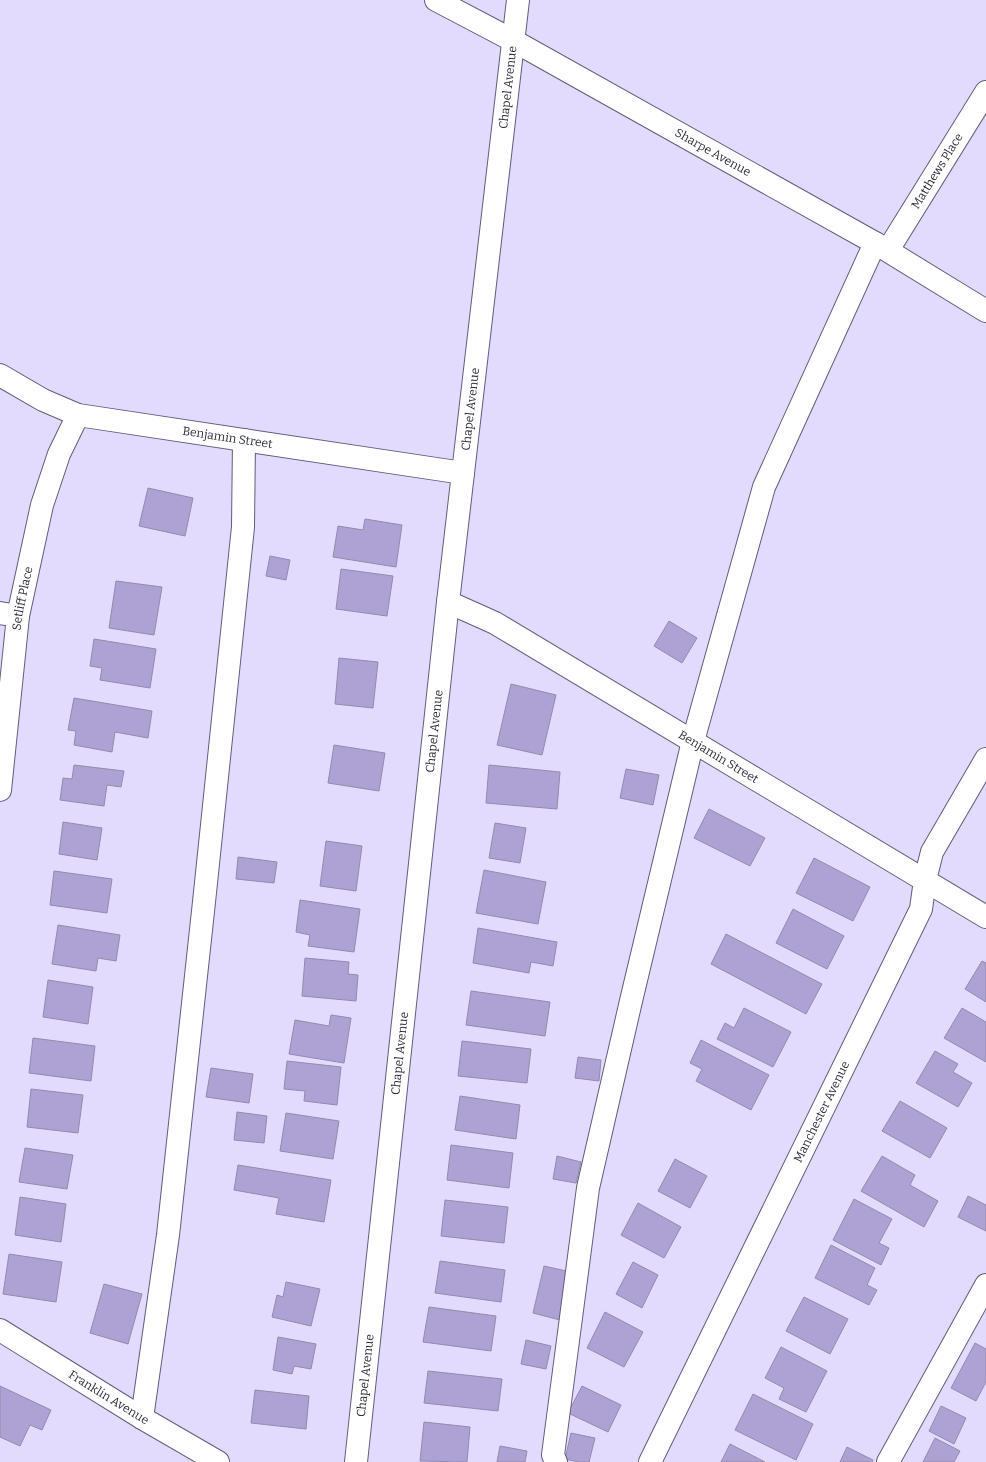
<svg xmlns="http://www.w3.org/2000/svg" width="986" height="1462" font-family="Bitter,serif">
  <rect width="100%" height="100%" fill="#e3dbfe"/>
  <path fill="#ada2d3" stroke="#928bac" d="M148,488L193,498L185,536L139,526Z
    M365,519L402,525L396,567L333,557L338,526L363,530Z
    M270,556L290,560L286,580L266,576Z
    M341,569L393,576L387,616L336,609Z
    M116,581L162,587L154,635L109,628Z
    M669,621L697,638L682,663L654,646Z
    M94,639L156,649L150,688L100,680L102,668L90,666Z
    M339,658L378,662L373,708L335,704Z
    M511,684L556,695L542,755L497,745Z
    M74,698L152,711L148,738L115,732L112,752L74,745L76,731L68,730Z
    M334,745L385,753L379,791L328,783Z
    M74,765L124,771L121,787L107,785L104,806L60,800L63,778L72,779Z
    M489,765L560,772L557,809L486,803Z
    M626,769L659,775L653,805L620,798Z
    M709,809L765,838L750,866L694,838Z
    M63,822L102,828L97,860L59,854Z
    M495,823L526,828L520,863L489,858Z
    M326,841L362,846L356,891L320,886Z
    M238,857L277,862L274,883L236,879Z
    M814,858L870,887L853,921L796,893Z
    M484,870L546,882L538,924L476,913Z
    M54,871L112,879L107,913L50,905Z
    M300,900L360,909L354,952L308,946L310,935L296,932Z
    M793,909L844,936L827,969L776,943Z
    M58,925L120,935L116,961L98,958L96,971L52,964Z
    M478,928L557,942L553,966L531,962L529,973L473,963Z
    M726,934L822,984L806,1014L711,964Z
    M305,958L349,962L348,974L358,975L356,1001L302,996Z
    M982,961L986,963V1002L965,989Z
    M48,980L93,987L88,1024L43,1017Z
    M471,991L550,1002L545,1036L466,1025Z
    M744,1008L791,1032L773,1067L717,1039L725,1023L734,1028Z
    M962,1008L986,1022V1062L944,1038Z
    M331,1015L351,1018L344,1063L289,1054L295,1020L329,1026Z
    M33,1038L95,1046L91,1081L29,1073Z
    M701,1040L769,1075L751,1110L696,1081L702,1069L690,1063Z
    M462,1041L531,1049L527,1083L458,1076Z
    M935,1051L958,1064L953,1072L972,1083L958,1107L916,1083Z
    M578,1057L601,1060L599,1081L575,1078Z
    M287,1061L341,1067L337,1105L304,1101L305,1091L284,1089Z
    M211,1068L253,1074L249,1103L206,1097Z
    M31,1089L83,1095L78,1133L27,1127Z
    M460,1096L520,1105L516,1139L455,1130Z
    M900,1101L947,1128L930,1158L882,1131Z
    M237,1112L267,1116L264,1143L234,1140Z
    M286,1113L339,1121L333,1159L280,1151Z
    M451,1145L513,1153L509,1188L447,1180Z
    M25,1148L73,1155L67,1189L19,1182Z
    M557,1156L581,1162L576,1183L553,1179Z
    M882,1156L915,1175L910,1185L938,1201L924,1227L861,1191Z
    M675,1159L707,1176L690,1208L658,1191Z
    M238,1165L331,1180L324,1222L276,1214L279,1198L234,1190Z
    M968,1196L986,1205V1231L958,1217Z
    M20,1197L66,1204L61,1242L15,1235Z
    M854,1199L892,1219L879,1243L889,1248L881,1265L833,1240Z
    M445,1200L508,1207L504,1243L441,1236Z
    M638,1203L681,1227L664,1258L621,1235Z
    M831,1245L875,1268L867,1285L877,1290L869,1305L815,1278Z
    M9,1254L62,1262L56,1302L3,1294Z
    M440,1261L505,1270L501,1302L435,1293Z
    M633,1262L658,1275L642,1308L616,1294Z
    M544,1266L571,1272L560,1320L533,1313Z
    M286,1282L320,1289L311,1326L272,1317L277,1295L283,1297Z
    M104,1284L142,1294L128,1344L90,1333Z
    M804,1297L848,1319L830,1354L786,1331Z
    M429,1307L496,1316L491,1351L423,1342Z
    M605,1312L643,1332L624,1367L587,1348Z
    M278,1337L316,1344L311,1369L294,1366L292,1374L273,1370Z
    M526,1340L551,1346L546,1369L521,1364Z
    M975,1343L986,1349V1382L976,1401L951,1388Z
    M781,1347L827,1371L806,1412L779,1399L784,1388L765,1378Z
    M428,1371L502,1379L498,1411L424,1403Z
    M0,1386L51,1410L42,1430L30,1425L20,1446L0,1437Z
    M582,1386L621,1405L608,1432L568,1413Z
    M255,1390L309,1396L306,1429L251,1423Z
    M753,1394L813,1424L796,1460L735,1430Z
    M941,1406L966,1418L954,1444L929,1431Z
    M424,1422L470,1427L467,1462L420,1461Z
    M571,1433L595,1438L589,1462H578L565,1459Z
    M935,1438L960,1451L954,1462H923Z
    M730,1444L765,1462H721Z
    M500,1446L527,1451L525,1462H497Z
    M847,1447L873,1460L872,1462H840Z"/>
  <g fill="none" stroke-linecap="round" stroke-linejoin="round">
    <defs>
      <g id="minor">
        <path id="s1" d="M436,0L514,41L875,243L986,311"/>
        <path id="s2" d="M888,250L986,92"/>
        <path id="s3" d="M0,375L43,400L78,415L463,473"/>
        <path id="s4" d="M448,602L495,623L986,917"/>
        <path d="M0,613L18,616"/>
        <path id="s5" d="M0,790L18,616L42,505L59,454L78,415"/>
        <path id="s6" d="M0,1330L142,1418L218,1462"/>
        <path d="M142,1418L168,1235L204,902L243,527L244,440"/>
        <path id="s7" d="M356,1462L448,602L518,0"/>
        <path d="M556,1462L553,1455L588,1188L631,1001L693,741L764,487L875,243"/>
        <path id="s8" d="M650,1462L921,909L925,880L932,852L986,759"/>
        <path d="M888,1462L986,1285"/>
      </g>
    </defs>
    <use href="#minor" stroke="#635b79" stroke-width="24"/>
    <use href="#minor" stroke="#fff" stroke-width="22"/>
  </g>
  <g text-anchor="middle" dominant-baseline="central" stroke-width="4" stroke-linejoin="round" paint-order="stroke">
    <g font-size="12" fill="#312d3b" stroke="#fff">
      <text stroke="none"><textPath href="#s7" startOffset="1383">Chapel Avenue</textPath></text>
      <text stroke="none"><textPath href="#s1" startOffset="316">Sharpe Avenue</textPath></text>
      <text stroke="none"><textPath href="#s2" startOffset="93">Matthews Place</textPath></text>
      <text stroke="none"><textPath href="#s7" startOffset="1059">Chapel Avenue</textPath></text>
      <text stroke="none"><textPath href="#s3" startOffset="239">Benjamin Street</textPath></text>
      <text stroke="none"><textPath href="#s5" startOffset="193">Setliff Place</textPath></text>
      <text stroke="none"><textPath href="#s7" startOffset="735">Chapel Avenue</textPath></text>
      <text stroke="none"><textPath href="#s4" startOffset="312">Benjamin Street</textPath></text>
      <text stroke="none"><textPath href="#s7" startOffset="411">Chapel Avenue</textPath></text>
      <text stroke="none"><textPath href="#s8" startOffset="390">Manchester Avenue</textPath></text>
      <text stroke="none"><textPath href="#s7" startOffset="87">Chapel Avenue</textPath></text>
      <text stroke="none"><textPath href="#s6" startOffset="128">Franklin Avenue</textPath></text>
    </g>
  </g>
</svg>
